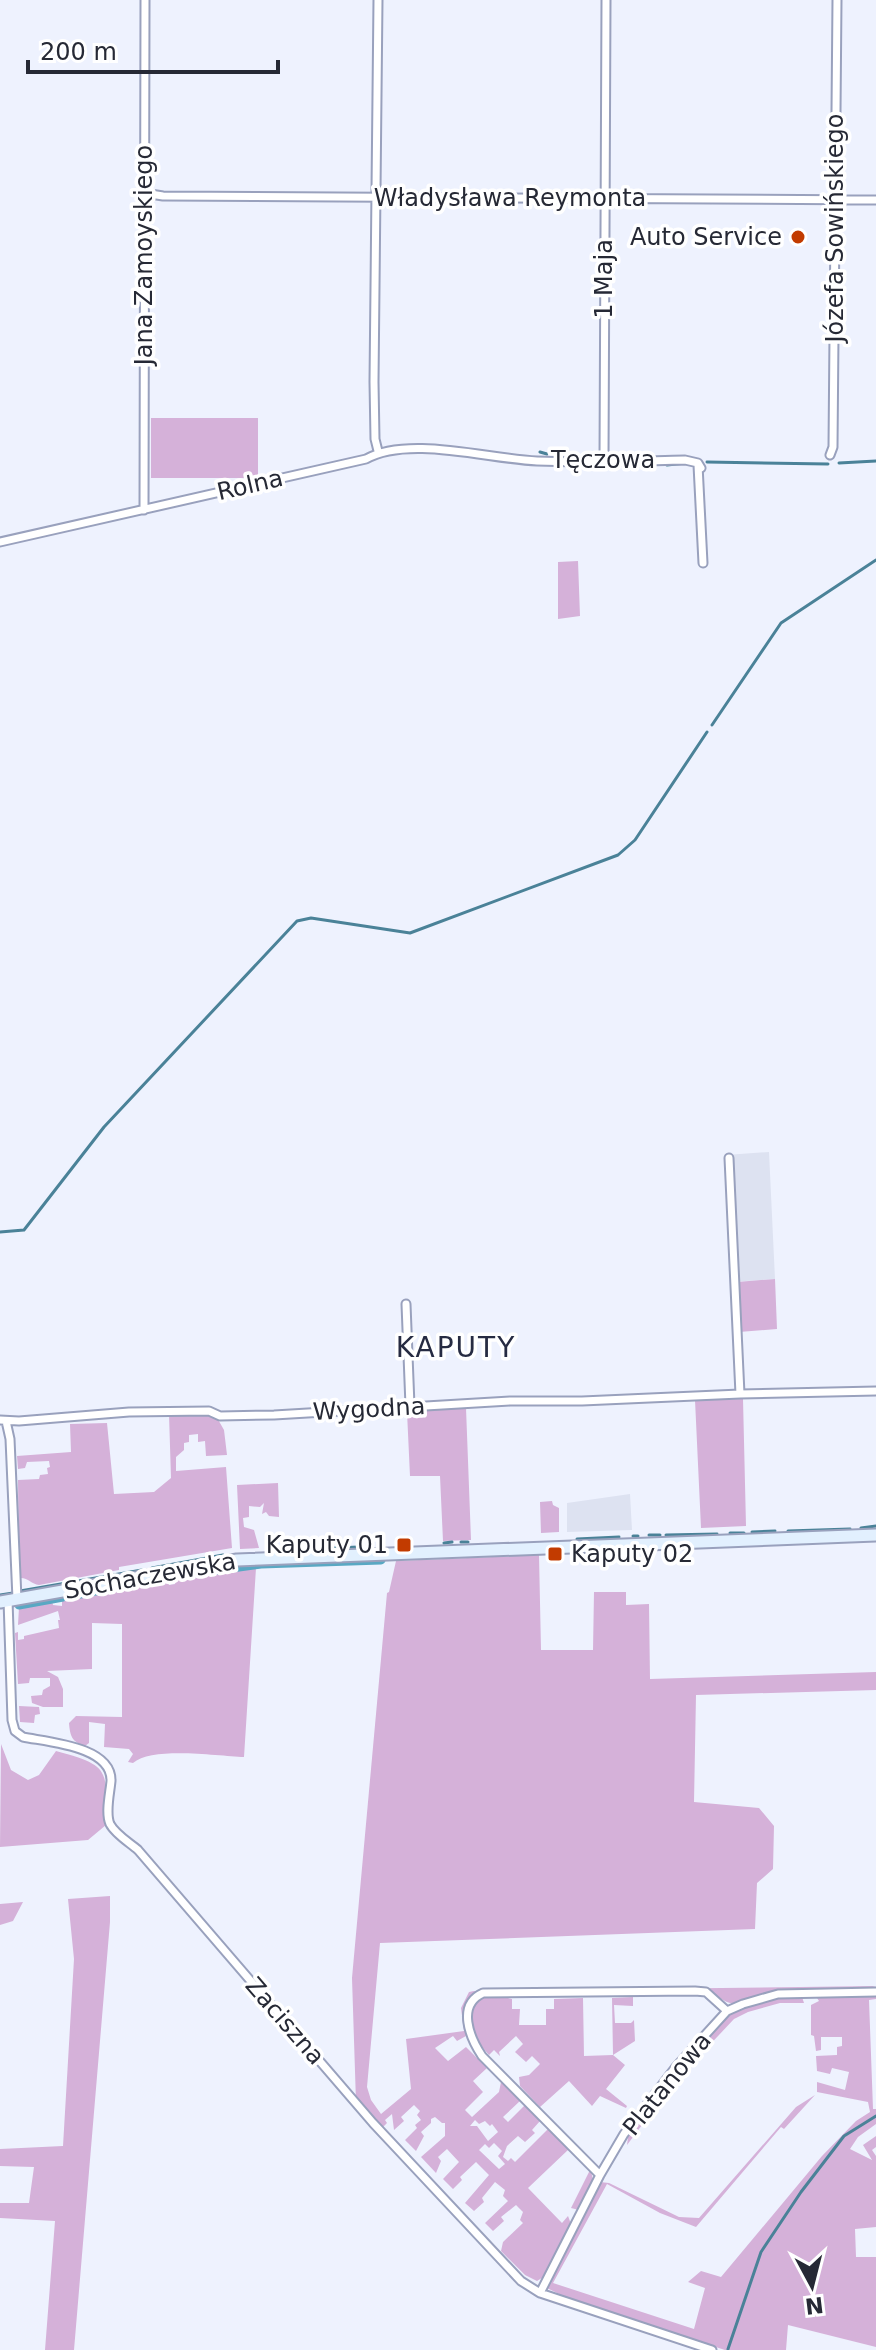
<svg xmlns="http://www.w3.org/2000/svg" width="876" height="2350" font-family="'DejaVu Sans',sans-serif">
  <rect width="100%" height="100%" fill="#eef2fe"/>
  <path fill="#dde2f1" d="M769,1152L775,1279L730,1282L726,1155Z
    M630,1494L632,1530L567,1532V1503Z"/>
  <path fill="#d5b1d9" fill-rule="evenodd" d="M151,418H258V478H151Z
    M578,561L580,616L558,619V562Z
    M775,1279L777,1329L739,1332L737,1282Z
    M743,1399L746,1526L701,1528L695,1400Z
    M466,1408L471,1540L443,1541L440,1476H410L407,1412Z
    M169,1414L216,1416L224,1430L227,1455L206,1456L205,1441L198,1442V1434L189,1435V1442L184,1443V1450L176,1457V1471L226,1467L232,1548L119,1567V1570L39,1585C31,1584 28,1577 19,1578L18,1480L39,1479L40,1475L48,1474L47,1468L50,1467L49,1461L27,1462L25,1468L18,1469L17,1456L71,1452L70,1424L107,1423L114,1494L154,1492L171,1478Z
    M278,1483L279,1517L269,1516L266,1512L262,1514L264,1503L260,1507L249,1506V1517L243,1518L244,1527L254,1530L259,1548L240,1549L237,1485Z
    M552,1501L553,1505L559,1508V1532L541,1533L540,1502Z
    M539,1555L541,1650H593L594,1592H626V1605L649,1604L650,1679L876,1672V1690L696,1695L694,1802L759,1808L774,1826L773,1869L757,1883L755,1929L380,1943L367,2087L371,2100L381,2114L411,2089L406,2039L464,2031L461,2008L469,1992L474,1991L876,1986C854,1993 805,1988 778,1992C762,1993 745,2006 730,2003C720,2001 714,1990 703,1988L482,1991L471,1995L465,2008L466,2036L457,2041L453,2036L435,2048L448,2061L466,2047L487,2068L473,2081L483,2092L465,2110L472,2117L499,2092L501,2082L520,2101L503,2117L508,2122L525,2105L540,2121L532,2130L535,2133L525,2142L518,2136L507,2146L503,2157L508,2161L511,2158L515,2162L548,2129L569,2149L528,2188L562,2223L568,2216L571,2224L545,2276L537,2281L525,2275L501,2251L503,2242L523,2223L520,2220L523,2212L516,2205L501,2217L504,2221L493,2231L485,2223L508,2201L503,2196L505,2190L495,2182L482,2198L484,2202L474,2211L465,2203L489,2175L476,2162L460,2177L462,2180L453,2189L443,2179L459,2162L447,2149L438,2157L441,2161L436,2173L421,2157L445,2136V2123H442L435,2117L431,2119V2123L421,2132L424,2136L416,2151L405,2140L417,2128L415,2125L421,2120L417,2115L420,2111L414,2105L401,2117L404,2121L394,2130L392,2114L385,2120L387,2123L382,2128L356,2102L352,1978L387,1593L389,1592L396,1561ZM475,2120L479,2124L485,2121L490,2126L492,2124L498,2132L488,2141L477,2126H470ZM494,2143L502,2151L498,2156L505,2164L499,2169L479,2150L485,2144L489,2148Z
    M256,1568L244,1757C218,1756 152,1746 133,1763L128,1762L133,1754L129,1749L104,1747L105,1724L89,1722V1743L85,1746C72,1742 70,1736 69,1723L76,1716L122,1717V1624L92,1623V1669L47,1671L58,1677L63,1689V1707H43L32,1703L31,1696L42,1695L43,1690L50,1686V1678H30L29,1683L18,1684L15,1633L18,1632V1640L24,1639V1636L59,1628L58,1620H60L58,1611L18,1625L19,1607L52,1601L53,1605L62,1606V1595L128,1583L129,1588L168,1581L169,1585L175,1584L176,1580Z
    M19,1706L39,1707L40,1714L35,1715L34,1723L20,1722Z
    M1,1744L11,1770L28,1780L39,1775L56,1751C113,1766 106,1771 106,1825L88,1840L0,1847Z
    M110,1896V1922L74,2350H45L55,2221L0,2218V2203H29L34,2167L0,2166V2149L63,2146L74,1959L68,1899Z
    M23,1902L13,1921L0,1925V1904Z
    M876,1993V1999L869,2000L873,2109H876V2124L858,2137L850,2149L872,2160L863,2145L876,2136V2147L872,2150L876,2156V2227L855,2229L856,2257H876V2347L788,2325L786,2350H725L573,2301L547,2288V2283L600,2182L609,2183L679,2217L699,2218L796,2107L815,2095L784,2129L781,2127L696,2227L660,2213L607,2184L553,2283L694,2329L705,2288L688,2282L701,2271L721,2277L822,2156L856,2121L870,2112L868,2102L817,2092V2082L845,2090L849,2072L832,2068L830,2074L817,2071L816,2056L837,2055V2047L842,2046V2037H821V2050L816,2051L814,2036L811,2035V2005L819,2001L817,1998L823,1995Z
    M797,1995L802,1997L804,2003H780L748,2012L734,2019L672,2085L627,2145L629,2130C655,2098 698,2035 732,2013C751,2001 775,1997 797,1995Z
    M498,1996L512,1999V2009H520L519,2025H546V2009H554V1999L583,1998L584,2056L613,2055L612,1998L633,1997V2006L614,2005L615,2023H631L634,2020L635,2041L613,2055L625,2065L606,2089L627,2106L626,2108L600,2096L592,2106L569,2081L540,2107L520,2086L519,2077L529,2075L540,2064L532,2056L526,2062L515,2052L523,2044L516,2036L499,2052L500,2056L494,2050L489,2055C476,2042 471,2024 471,2006L480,1998Z
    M590,2170C598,2185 586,2197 579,2210L571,2208Z"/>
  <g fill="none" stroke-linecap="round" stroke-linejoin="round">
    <path stroke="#4a8298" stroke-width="3" d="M540,452L547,454
      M707,462L828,464
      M839,463L876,461
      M667,465L686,463
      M628,466H653
      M712,725L781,623L876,560
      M0,1232L24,1230L104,1127L297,921L311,918L410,933L618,855L635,840L707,732
      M861,1528L876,1526
      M788,1531L850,1529
      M752,1532L775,1531
      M730,1533H744
      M649,1535H660
      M666,1535L717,1534
      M633,1536H638
      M577,1539L619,1537
      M461,1542H468
      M444,1543L452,1542
      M295,1550L358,1547
      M152,1568L223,1555
      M20,1591L142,1570
      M0,1595L13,1593
      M728,2349L761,2252L801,2192L844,2136L876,2116"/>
    <path stroke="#59a8c3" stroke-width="9" d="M195,1573L261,1564L381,1560
      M75,1595L115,1587
      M19,1605L63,1597"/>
    <defs>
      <path id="street" d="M378,0L374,382L375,439L378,451
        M144,193L163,196L876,200
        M830,455L833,447L837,0
        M604,461L606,0
        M698,465L703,563
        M144,510L145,0
        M0,542L366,459C408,435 489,459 537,461C586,463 636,461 685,460L698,463L701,468
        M729,1158L740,1394
        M406,1304L410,1406
        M0,1420L19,1421L129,1412L209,1411L220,1416L274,1415L510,1401H582L740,1394L876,1391
        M6,1421L10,1439L17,1599
        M8,1600L12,1720L15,1731L23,1737C47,1742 112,1746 111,1781C110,1793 105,1813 110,1824C115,1834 130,1843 138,1850L373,2123L521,2281L540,2293L712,2350
        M600,2175L482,2056C470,2038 456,2005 483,1993L695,1991L706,1992L727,2011
        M540,2293L600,2175L624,2134L675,2068L727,2011L743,2004L778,1994L876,1992"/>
      <path id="secondary" d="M0,1602L237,1560L876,1535"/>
    </defs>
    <use href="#street" stroke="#99a1bd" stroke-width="11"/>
    <use href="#secondary" stroke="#99a1bd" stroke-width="15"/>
    <use href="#street" stroke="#fff" stroke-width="7"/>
    <use href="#secondary" stroke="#e2f0fe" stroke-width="11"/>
  </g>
  <g fill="#c23b00" stroke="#fff" stroke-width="3">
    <circle cx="798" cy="237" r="8"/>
    <rect x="396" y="1537" width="16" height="16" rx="4"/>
    <rect x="547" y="1546" width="16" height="16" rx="4"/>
  </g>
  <g text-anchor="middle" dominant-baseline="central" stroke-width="7" stroke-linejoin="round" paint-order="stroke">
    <g font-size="24" fill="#262935" stroke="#fff">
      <text x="510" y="198">Władysława Reymonta</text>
      <text transform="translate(835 228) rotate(-90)">Józefa Sowińskiego</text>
      <text transform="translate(144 255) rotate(-90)">Jana Zamoyskiego</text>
      <text transform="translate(604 279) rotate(-90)">1 Maja</text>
      <text x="603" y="460">Tęczowa</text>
      <text transform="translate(250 485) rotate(-13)">Rolna</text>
      <text transform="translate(369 1409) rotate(-3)">Wygodna</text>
      <text transform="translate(150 1576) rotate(-10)">Sochaczewska</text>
      <text transform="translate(285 2021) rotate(49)">Zaciszna</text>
      <text transform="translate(667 2084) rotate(-51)">Platanowa</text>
    </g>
    <g font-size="24" fill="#262935" stroke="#fff" text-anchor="end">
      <text x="782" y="237">Auto Service</text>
      <text x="388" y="1545">Kaputy 01</text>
      <text x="571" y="1554" text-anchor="start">Kaputy 02</text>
    </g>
    <g font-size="28" letter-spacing="2" fill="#262b42" stroke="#fff">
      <text x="456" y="1347">KAPUTY</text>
    </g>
  </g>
  <g transform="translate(812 2286) rotate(173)" stroke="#ffffff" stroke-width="6" paint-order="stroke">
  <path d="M0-6L14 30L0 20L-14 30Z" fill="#262935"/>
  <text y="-12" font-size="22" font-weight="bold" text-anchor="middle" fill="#262935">N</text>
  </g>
  <path d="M28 60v12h250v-12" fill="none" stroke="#262935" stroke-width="4"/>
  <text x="40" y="60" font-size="24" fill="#262935" stroke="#ffffff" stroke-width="6" paint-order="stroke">200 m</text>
</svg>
